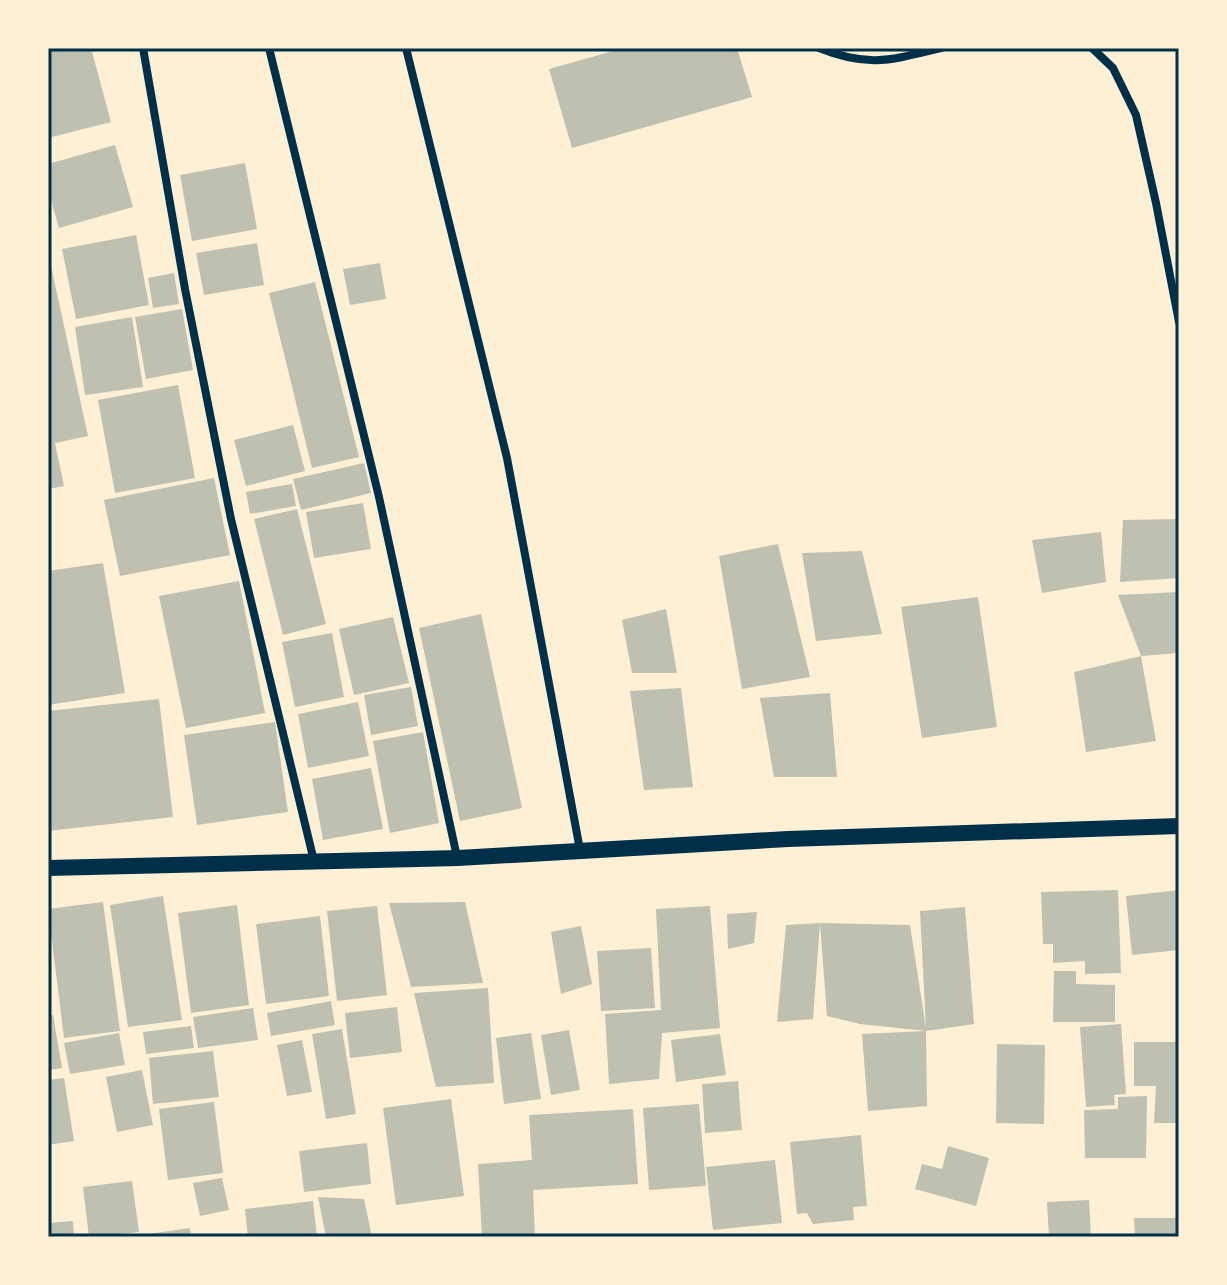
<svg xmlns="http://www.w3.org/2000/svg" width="1227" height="1285" font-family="'Archivo Narrow',sans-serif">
  <rect width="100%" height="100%" fill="#fdf0d5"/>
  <path fill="#bec0b2" d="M48,48H91L111,122L48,138Z
    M624,48H737L752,97L572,148L549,69Z
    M115,145L133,207L59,228L48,190V164Z
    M245,163L257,229L192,241L180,175Z
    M136,235L149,305L76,319L62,249Z
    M257,243L264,285L204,295L196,253Z
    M48,252L88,436L55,443L64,486L48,489Z
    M380,263L386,299L350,305L343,269Z
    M174,273L179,304L153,308L148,278Z
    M315,282L359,457L312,468L269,293Z
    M182,309L193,370L146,379L135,317Z
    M132,317L143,387L85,395L75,327Z
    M178,385L195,478L115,493L98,400Z
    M293,425L305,471L246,486L234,440Z
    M364,463L371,493L301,510L293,479Z
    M214,478L230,555L120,576L104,500Z
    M292,484L296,506L250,514L246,492Z
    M363,503L371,549L314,558L306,512Z
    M297,509L326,624L283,635L254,519Z
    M1179,519V578L1120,582L1123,520Z
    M1101,532L1106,582L1042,593L1032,540Z
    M778,544L810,677L742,689L719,556Z
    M862,551L882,634L816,641L802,553Z
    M103,563L125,693L48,705V571Z
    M239,581L265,713L186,728L159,596Z
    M1179,592V653L1141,656L1118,595Z
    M978,597L997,727L922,738L901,607Z
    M666,609L677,673H632L622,620Z
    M481,614L522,808L460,821L419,628Z
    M393,617L409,683L354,695L339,629Z
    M332,633L344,697L295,707L282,642Z
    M1141,656L1156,741L1086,752L1074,672Z
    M411,687L418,726L371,735L364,695Z
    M681,688L693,787L644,790L630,691Z
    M830,693L837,777H774L760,698Z
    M159,699L173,817L48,831V711Z
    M358,702L369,756L308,768L298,714Z
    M275,722L288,812L197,825L184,735Z
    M423,732L439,823L390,833L373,741Z
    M371,768L383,829L323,840L312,779Z
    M1118,890L1121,973L1085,974V961L1053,963V944H1043L1041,892Z
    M1179,890V950L1132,955L1126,896Z
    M163,896L182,1020L128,1027L110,905Z
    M103,902L120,1031L64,1038L48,909Z
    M465,902L483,983L411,987L389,903Z
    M237,905L249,1005L191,1013L178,913Z
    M377,906L387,995L337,1001L327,911Z
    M710,906L720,1028L662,1033L659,1079L609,1084L605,1014L661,1010L656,909Z
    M965,907L974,1024L926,1031L860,1024L827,1016L820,923L910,925L926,1028L920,911Z
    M757,912L754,943L728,949L727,914Z
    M320,916L329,996L266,1004L256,924Z
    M820,923L813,1019L777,1022L786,925Z
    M581,926L592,984L561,994L551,932Z
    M651,948L655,1008L601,1011L597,951Z
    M1054,971H1076V984L1115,985V1022H1053Z
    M488,988L494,1083L436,1087L414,993Z
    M331,1001L335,1025L271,1036L267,1013Z
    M397,1007L402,1052L350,1058L345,1013Z
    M253,1008L258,1040L198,1048L193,1017Z
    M53,1015L62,1068L48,1070V1016Z
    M1121,1024L1126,1094L1114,1095L1115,1105L1086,1107L1080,1027Z
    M191,1026L194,1048L146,1054L143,1032Z
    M342,1029L356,1114L326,1119L312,1034Z
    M569,1030L580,1090L551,1095L541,1035Z
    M926,1031L927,1106L868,1111L862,1034Z
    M119,1033L125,1065L70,1074L64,1043Z
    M531,1033L541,1099L504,1104L496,1038Z
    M720,1034L726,1075L676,1082L671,1040Z
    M302,1040L312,1092L287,1096L277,1045Z
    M1134,1042H1179V1123H1154L1156,1086H1134Z
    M997,1044L1045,1045L1044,1124L996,1123Z
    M213,1051L219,1097L153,1104L149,1058Z
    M142,1070L153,1125L117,1132L106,1077Z
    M64,1078L74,1141L48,1145V1080Z
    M738,1081L742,1130L705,1133L702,1084Z
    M1147,1096L1146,1158H1085L1084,1110L1118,1109V1097Z
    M451,1099L464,1196L396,1205L383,1108Z
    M214,1102L223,1173L168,1180L159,1109Z
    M699,1104L706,1186L649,1190L643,1108Z
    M633,1109L638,1184L533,1190L535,1237H482L478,1164L532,1160L529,1115Z
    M861,1135L867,1206L853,1207L854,1220L813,1224L807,1213L797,1214L790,1142Z
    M367,1143L371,1184L304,1192L299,1151Z
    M948,1146L989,1158L976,1206L915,1189L922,1164L942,1169Z
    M775,1160L782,1223L713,1230L706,1167Z
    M222,1178L229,1210L200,1216L193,1183Z
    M132,1181L139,1232L89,1237L83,1187Z
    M318,1197L364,1199L372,1237H326Z
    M1089,1200L1091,1237H1049L1047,1202Z
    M313,1201L317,1237H248L245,1209Z
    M1134,1218H1179V1237H1135Z
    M73,1221L74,1237H48V1223Z
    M190,1228L191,1237H148V1234Z"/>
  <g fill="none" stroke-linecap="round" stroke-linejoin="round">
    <path stroke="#003049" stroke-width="8" d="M143,48L185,289L231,519L314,861
      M269,48L379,497L457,857
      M406,48L507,458L580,850
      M819,48C869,68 891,60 941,48
      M1092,48L1113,68L1136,115L1156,203L1179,322"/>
    <path stroke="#003049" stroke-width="16" d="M48,868L458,858L788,839L1179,826"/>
  </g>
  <rect width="1227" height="1285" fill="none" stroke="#fdf0d5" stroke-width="100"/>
  <rect x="50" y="50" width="1127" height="1185" fill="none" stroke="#003049" stroke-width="3"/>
</svg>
